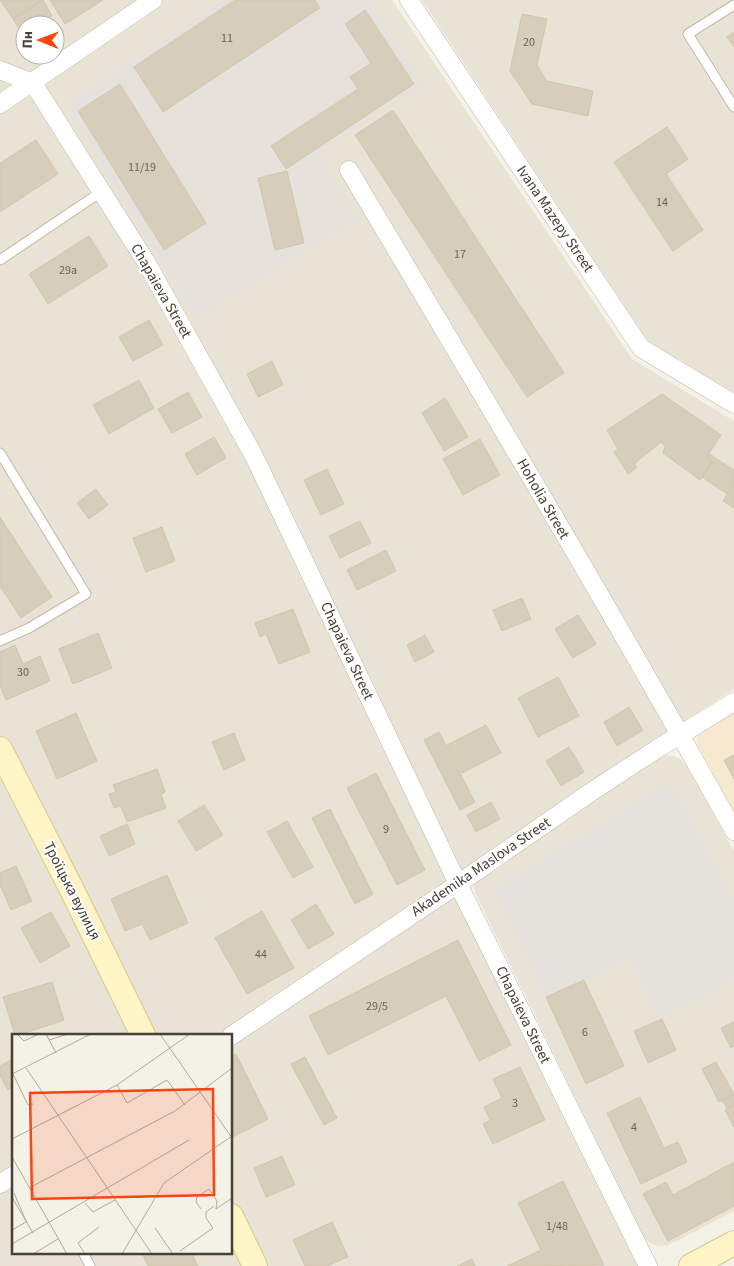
<svg xmlns="http://www.w3.org/2000/svg" width="734" height="1266" font-family="'Source Sans 3',sans-serif">
  <rect width="100%" height="100%" fill="#f4f1e6"/>
  <path fill="#e8e3d4" fill-rule="evenodd" d="M0,0H220L64,102L319,152L425,85L371,0H392L632,359L734,421V689L666,733L450,884L640,1266H0ZM25,25H55V55H25ZM14,1035H231V1252H14Z
    M422,0H734V393L648,341Z
    M666,755L674,756L681,760L690,772L734,852V1211L675,1242L668,1245L660,1246L652,1244L646,1240L642,1235L475,892L474,885L475,878L658,756Z"/>
  <path fill="#f7e9d0" d="M734,711V812L698,745L697,741L698,736L701,733Z"/>
  <path fill="#e6e2db" d="M220,0H371L426,85L319,152L360,219L196,320L64,102Z"/>
  <path fill="#e5e2de" d="M669,781L734,898V980L658,1020L629,959L546,997L493,889Z"/>
  <path fill="#d6cdbb" stroke="#d2c6ad" d="M0,0H43L13,19Z
    M43,0L52,16L38,25H25V33L23,35L13,19Z
    M50,0H103L65,24Z
    M235,0H315L320,8L163,112L134,67Z
    M365,10L414,84L286,169L271,146L358,89L350,77L371,63L345,24Z
    M522,14L547,19L537,65L547,81L593,91L588,116L532,104L510,71Z
    M734,32V47L727,37Z
    M120,84L206,223L164,250L78,111Z
    M393,110L564,373L527,397L355,135Z
    M667,127L688,159L666,174L703,230L673,251L614,162Z
    M36,140L58,174L0,212V163Z
    M287,171L304,243L275,250L258,178Z
    M89,236L108,266L48,304L29,274Z
    M149,320L163,345L133,361L119,337Z
    M272,361L283,385L258,397L247,374Z
    M139,380L154,408L109,434L93,405Z
    M188,392L202,417L172,433L158,409Z
    M662,394L721,435L706,458L712,462L700,480L663,453L665,446L661,442L635,463L636,468L628,474L614,452L618,449L607,430Z
    M445,398L468,437L444,451L422,413Z
    M214,437L226,458L197,475L185,454Z
    M480,439L500,475L463,495L443,459Z
    M709,454L734,470V483L727,494L702,477L712,462L706,458Z
    M327,469L344,504L321,515L304,480Z
    M734,483V508L723,501Z
    M96,489L108,505L89,519L77,503Z
    M0,517L52,597L21,618L0,586Z
    M360,521L371,543L340,558L329,536Z
    M162,527L175,561L146,572L133,538Z
    M386,550L396,571L357,590L347,570Z
    M522,598L531,619L502,631L493,610Z
    M293,609L310,652L279,664L266,634L260,637L255,623Z
    M578,615L596,644L573,658L555,629Z
    M98,633L112,668L73,684L59,649Z
    M425,635L434,652L415,662L407,645Z
    M15,645L23,664L40,656L50,681L6,700L0,686V652Z
    M558,677L579,716L538,737L518,698Z
    M629,707L643,730L617,746L604,722Z
    M76,713L97,761L57,779L36,731Z
    M486,725L501,753L462,773L447,745Z
    M439,732L475,802L460,810L424,740Z
    M234,733L245,760L224,770L212,742Z
    M569,747L584,772L561,786L546,761Z
    M734,755V779L724,760Z
    M157,769L165,792L161,794L166,808L127,822L121,806L114,808L109,794L116,792L113,785Z
    M376,773L425,870L397,885L347,788Z
    M491,802L500,819L476,832L467,815Z
    M204,805L223,835L196,851L178,821Z
    M330,809L373,894L355,904L312,818Z
    M287,821L313,867L293,878L267,832Z
    M127,824L135,844L109,856L100,836Z
    M16,866L32,901L11,910L0,885V873Z
    M167,875L188,923L150,940L142,924L125,931L111,899Z
    M316,904L334,934L308,949L291,920Z
    M262,911L294,968L247,994L215,938Z
    M51,912L70,946L40,963L21,928Z
    M458,940L511,1045L479,1061L446,996L328,1055L309,1016Z
    M584,980L624,1066L586,1084L546,997Z
    M52,982L64,1020L19,1035H15L3,997Z
    M662,1019L676,1050L648,1063L634,1031Z
    M734,1022V1046L731,1048L721,1028Z
    M236,1054L268,1119L233,1137L231,1134V1057Z
    M305,1057L337,1118L324,1125L291,1064Z
    M14,1058V1087L8,1090L0,1076V1066Z
    M716,1062L734,1094L719,1102L702,1069Z
    M520,1067L545,1120L493,1144L483,1124L490,1120L484,1107L502,1098L493,1079Z
    M734,1094V1105L727,1108L722,1100Z
    M640,1097L664,1148L678,1142L687,1162L641,1184L607,1113Z
    M734,1105V1127L725,1110Z
    M282,1156L295,1185L266,1197L254,1168Z
    M734,1162V1206L668,1241L643,1194L666,1182L673,1195Z
    M563,1181L604,1265L507,1266L541,1250L518,1203Z
    M332,1222L348,1257L327,1266H305L293,1240Z
    M149,1252H191L198,1266H148L143,1255Z
    M472,1259L475,1266H457Z"/>
  <g fill="none" stroke-linecap="round" stroke-linejoin="round">
    <defs>
      <path id="service" d="M734,5L688,34L734,107
        M0,260L101,192
        M0,453L86,594L29,628L0,641
        M83,1252L90,1266"/>
      <path id="minor" d="M409,0L641,348L734,404
        M0,70L33,83L146,262L254,456L458,884L648,1266
        M0,104L153,0
        M349,170C479,389 610,608 734,831
        M231,1036L458,884L591,792L657,749L734,702
        M0,1184L14,1175"/>
      <path id="secondary" d="M0,749L71,888L143,1035
        M231,1216L255,1266
        M691,1266L734,1243"/>
    </defs>
    <use href="#service" stroke="#c0b9a8" stroke-width="11"/>
    <use href="#minor" stroke="#c0b9a8" stroke-width="19"/>
    <use href="#secondary" stroke="#d7c893" stroke-width="26"/>
    <use href="#service" stroke="#fff" stroke-width="9"/>
    <use href="#minor" stroke="#fff" stroke-width="18"/>
    <use href="#secondary" stroke="#fff4c5" stroke-width="24"/>
  </g>
  <g text-anchor="middle" dominant-baseline="central" stroke-width="4" stroke-linejoin="round" paint-order="stroke">
    <g font-size="12" fill="#6b6456">
      <text x="227" y="38">11</text>
      <text x="529" y="42">20</text>
      <text x="142" y="167">11/19</text>
      <text x="662" y="202">14</text>
      <text x="460" y="254">17</text>
      <text x="68" y="270">29а</text>
      <text x="23" y="672">30</text>
      <text x="386" y="829">9</text>
      <text x="261" y="954">44</text>
      <text x="377" y="1006">29/5</text>
      <text x="585" y="1032">6</text>
      <text x="515" y="1103">3</text>
      <text x="634" y="1127">4</text>
      <text x="557" y="1226">1/48</text>
    </g>
    <g font-size="15" fill="#474135" stroke="#fff">
      <text transform="translate(555 219) rotate(56)">Ivana Mazepy Street</text>
      <text transform="translate(161 291) rotate(60)">Chapaieva Street</text>
      <text transform="translate(543 499) rotate(60)">Hoholia Street</text>
      <text transform="translate(347 651) rotate(65)">Chapaieva Street</text>
      <text transform="translate(481 867) rotate(-34)">Akademika Maslova Street</text>
      <text transform="translate(72 891) rotate(63)">Троїцька вулиця</text>
      <text transform="translate(523 1015) rotate(64)">Chapaieva Street</text>
    </g>
  </g>
  <g transform="translate(12 1034)">
    <rect width="220" height="220" fill="#f4f1e6"/>
    <path fill="none" stroke="#afab9f" stroke-width="1" d="M34,0L44,19M148,0L220,104M6,1L12,7L27,0M37,6L56,0M14,34L140,220M0,40L79,0M1,40L16,71L21,70M105,51L115,69L155,46L173,71M0,105L105,51L178,0M0,123L55,220M17,154L163,77L220,34M0,155L1,165L21,199M2,159L15,189M73,169L81,178L103,166M189,175L184,168L185,163L197,155L205,167L204,175L220,164M143,194L161,220M0,196L14,188M0,210L177,106M168,217L201,194L194,184V178L202,172M21,220L46,205M73,220L66,209L87,193M110,220L152,149L220,102"/>
    <path fill="#ff4312" fill-opacity="0.15" stroke="#ff4312" stroke-width="2.5" d="M201,55L202,161L20,165L18,59Z"/>
    <rect width="220" height="220" fill="none" stroke="#474135" stroke-width="2.5"/>
  </g>
  <g transform="translate(40 40) rotate(271)"><circle r="24" fill="#ffffff" stroke="#b5b3ae"/>
  <path d="M0-4L9 19L0 12L-9 19Z" fill="#ff4312"/>
  <text y="-8" font-size="14" font-weight="bold" text-anchor="middle" fill="#474135">Пн</text>
  </g>
</svg>
